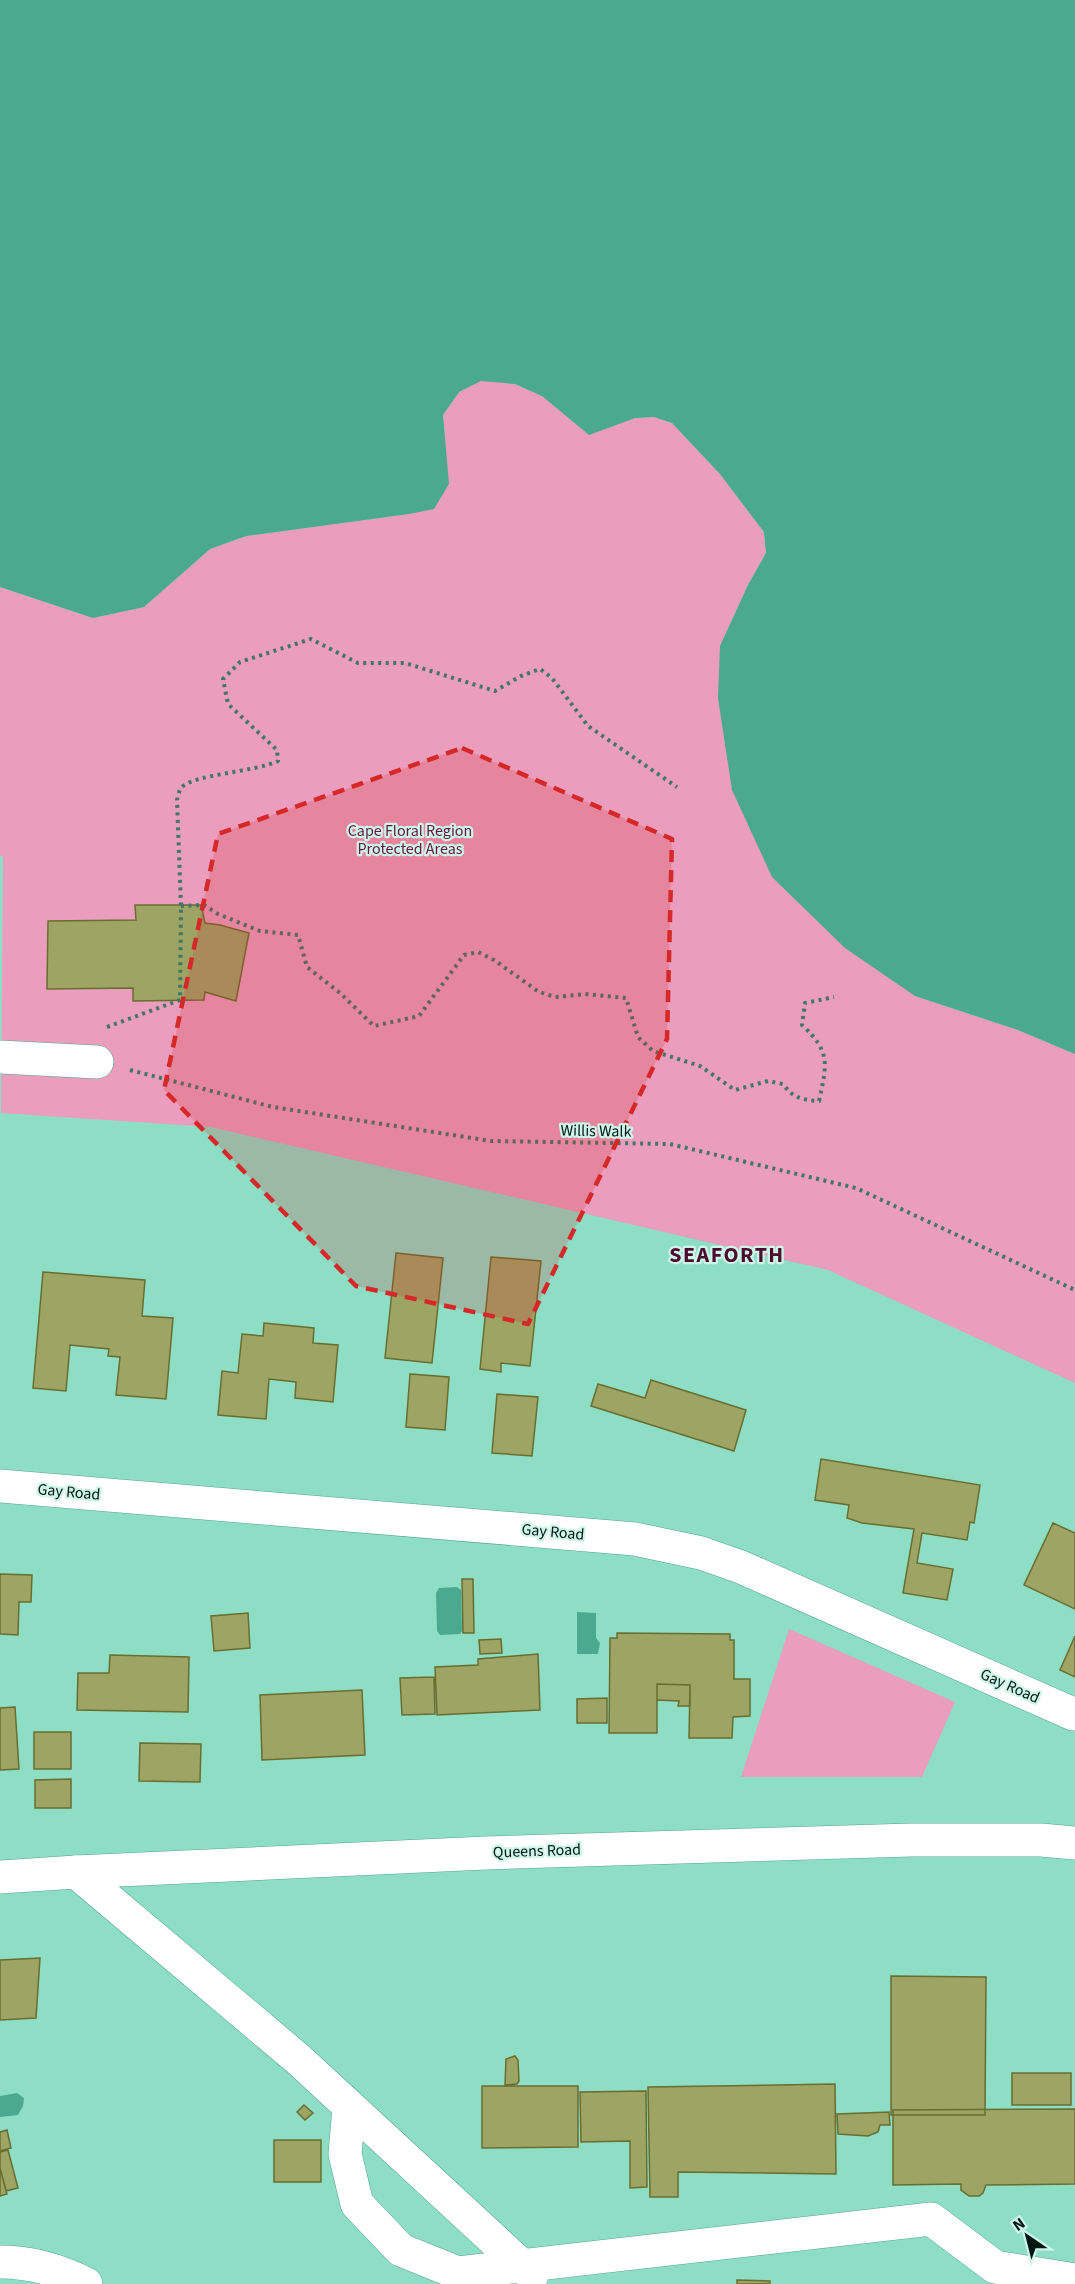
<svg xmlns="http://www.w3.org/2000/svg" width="1075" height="2284" font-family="'Source Sans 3',sans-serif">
  <rect width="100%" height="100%" fill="#8edec6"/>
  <path fill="#ea9dbc" d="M481,380L515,384L542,396L589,434L635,418L654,417L672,423L720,474L764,532L766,553L748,585L720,646L915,996L1018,1030L1075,1054V1383L828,1270L211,1127L1,1113L3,857L0,856V587L93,618L144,607L210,549L246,536L409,514L445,436L443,415L459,392Z
    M789,1629L955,1702L922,1777H741Z"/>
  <path fill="#4ba990" d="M0,0H1075V1054L1018,1030L915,996L845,948L772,877L732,790L718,698L720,646L748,585L766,553L764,532L720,474L672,423L654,417L635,418L589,435L542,396L515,384L481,381L459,392L443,415L449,484L434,509L409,514L246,536L210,549L144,607L93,618L0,587Z
    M457,1587L461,1590L462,1631L460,1634L440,1635L437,1631L436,1593L439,1588Z
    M577,1612L596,1613V1638L600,1643L598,1654H577Z
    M17,2093L24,2098L23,2106L18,2115L0,2117V2096Z"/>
  <path fill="#9da464" stroke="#686e2f" stroke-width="1.5" d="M135,905H201L205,923L220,925L249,933L236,1001L205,992L204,1000L133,1001V988L47,989L48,921L136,920Z
    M396,1253L443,1258L432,1363L385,1358Z
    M491,1257L541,1261L530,1366L501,1363V1372L480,1369Z
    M43,1272L145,1280L142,1316L173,1318L166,1399L116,1395L120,1357L108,1356L109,1349L70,1345L66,1391L33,1388Z
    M264,1323L314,1328L313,1343L338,1345L333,1402L295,1398L296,1382L269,1379L266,1419L218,1415L222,1371L238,1373L242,1334L263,1336Z
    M410,1374L449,1377L445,1430L406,1427Z
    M651,1380L746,1410L734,1451L591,1406L598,1384L645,1398Z
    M497,1394L538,1397L532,1456L492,1453Z
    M821,1459L980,1485L974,1523L970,1522L967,1540L922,1533L917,1563L953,1569L947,1600L903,1593L914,1529L862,1523L847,1518L849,1505L815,1500Z
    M1053,1523L1075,1533V1609L1024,1585Z
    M0,1574L32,1575L31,1602H19L18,1635L0,1634Z
    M462,1579H473L474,1633H463Z
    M248,1613L250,1648L214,1651L211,1616Z
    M617,1633L730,1634V1640H734V1679H750V1716L733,1717L732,1738H689L690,1685L657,1684V1733H609L610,1638H617Z
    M1075,1636V1677L1060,1670Z
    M501,1639L502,1653L480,1654L479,1640Z
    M538,1654L540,1710L437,1715L435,1667L478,1665V1659Z
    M110,1655L189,1657L188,1712L77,1710L78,1673H109Z
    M434,1677L435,1714L402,1715L400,1678Z
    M657,1684L690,1685V1706H678L679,1701L657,1700Z
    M362,1690L365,1755L262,1760L260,1695Z
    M607,1698V1723H577V1699Z
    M15,1707L19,1769L0,1770V1708Z
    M34,1732H71V1769H34Z
    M140,1743L201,1744L200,1782L139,1781Z
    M71,1779V1808H35V1780Z
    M40,1958L36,2018L0,2020V1960Z
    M891,1976L986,1977L985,2115H891Z
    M515,2056L518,2060L519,2081L517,2084L505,2085L506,2059Z
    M1012,2073H1071V2105H1012Z
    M835,2084L836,2174L678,2172V2197H650L648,2087Z
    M482,2086H578V2147L482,2148Z
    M646,2091L647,2187L630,2188V2141L581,2142L580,2092Z
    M304,2105L313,2113L305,2120L297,2112Z
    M1075,2109V2184L986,2185L983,2193L979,2196H969L961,2190V2184L893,2185V2110Z
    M889,2112L890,2125H880L878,2132L868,2136L838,2134L837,2114Z
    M7,2130L11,2148L0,2151V2132Z
    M274,2140H321V2182H274Z
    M8,2150L18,2188L6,2191L0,2168V2152Z
    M0,2168L7,2194L0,2196Z
    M737,2280L770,2281V2284H737Z"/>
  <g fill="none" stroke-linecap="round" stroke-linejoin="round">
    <defs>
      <path id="minor" d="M0,1057L97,1062
        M0,1486L635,1539L701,1553L741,1567L1073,1714
        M76,1872L298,2059L532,2275
        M349,2108L345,2154L357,2204L401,2250L458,2273L931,2219L995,2267L1075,2280
        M0,2262C31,2262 59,2270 86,2284"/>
      <path id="major" d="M0,1877L76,1872L486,1853L911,1840H1041L1075,1843"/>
    </defs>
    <use href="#minor" stroke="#54a48e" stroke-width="34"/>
    <use href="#major" stroke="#54a48e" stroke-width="34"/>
    <path stroke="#447667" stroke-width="4" stroke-dasharray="3 4.5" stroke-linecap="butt" d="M181,906L204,905L218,914L260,931L298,935L307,967L340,993L374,1026L419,1016L464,955L478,952L494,960L539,992L555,997L585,994L626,998L638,1037L653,1051L700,1066L735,1090L768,1081L783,1084C793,1098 802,1100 819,1101C827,1064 831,1052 802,1025L805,1003L834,997
      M107,1027L180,1000L181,906L177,800C178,796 179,790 182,787C195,774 255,772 278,761L277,750L228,704L223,679L240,662L311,639L358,663H405L495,691L521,676L540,669L552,678L588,726L677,787
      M130,1070L273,1107L491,1141L670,1144L856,1188L1075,1290"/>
    <use href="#minor" stroke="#fff" stroke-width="33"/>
    <use href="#major" stroke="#fff" stroke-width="33"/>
  </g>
  <path fill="#d62828" fill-opacity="0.2" stroke="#d62828" stroke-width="4.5" stroke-dasharray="12 8" stroke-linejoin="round" d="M462,748L672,839L667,1039L528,1324L356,1286L164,1090L218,834Z"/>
  <g text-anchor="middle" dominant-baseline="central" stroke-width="4.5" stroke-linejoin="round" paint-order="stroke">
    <g font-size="16" fill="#64183f" stroke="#cff5e9">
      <text x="410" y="831">Cape Floral Region<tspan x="410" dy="18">Protected Areas</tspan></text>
    </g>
    <g font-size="16" fill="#011812" stroke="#cff5e9">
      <text transform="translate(596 1131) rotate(1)">Willis Walk</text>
      <text transform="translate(69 1492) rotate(5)">Gay Road</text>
      <text transform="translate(553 1532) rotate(5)">Gay Road</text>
      <text transform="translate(1010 1686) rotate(24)">Gay Road</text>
      <text transform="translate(537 1851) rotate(-2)">Queens Road</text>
    </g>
    <g font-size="22" font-weight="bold" letter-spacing="1.5" fill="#4c0c2e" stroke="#cff5e9">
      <text x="727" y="1255">SEAFORTH</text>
    </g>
  </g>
  <g transform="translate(1027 2236) rotate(325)" stroke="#cff5e9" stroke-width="4.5" paint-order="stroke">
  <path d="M0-4.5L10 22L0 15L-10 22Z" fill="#011812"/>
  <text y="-9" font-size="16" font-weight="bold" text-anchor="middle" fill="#011812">N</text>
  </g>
</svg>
